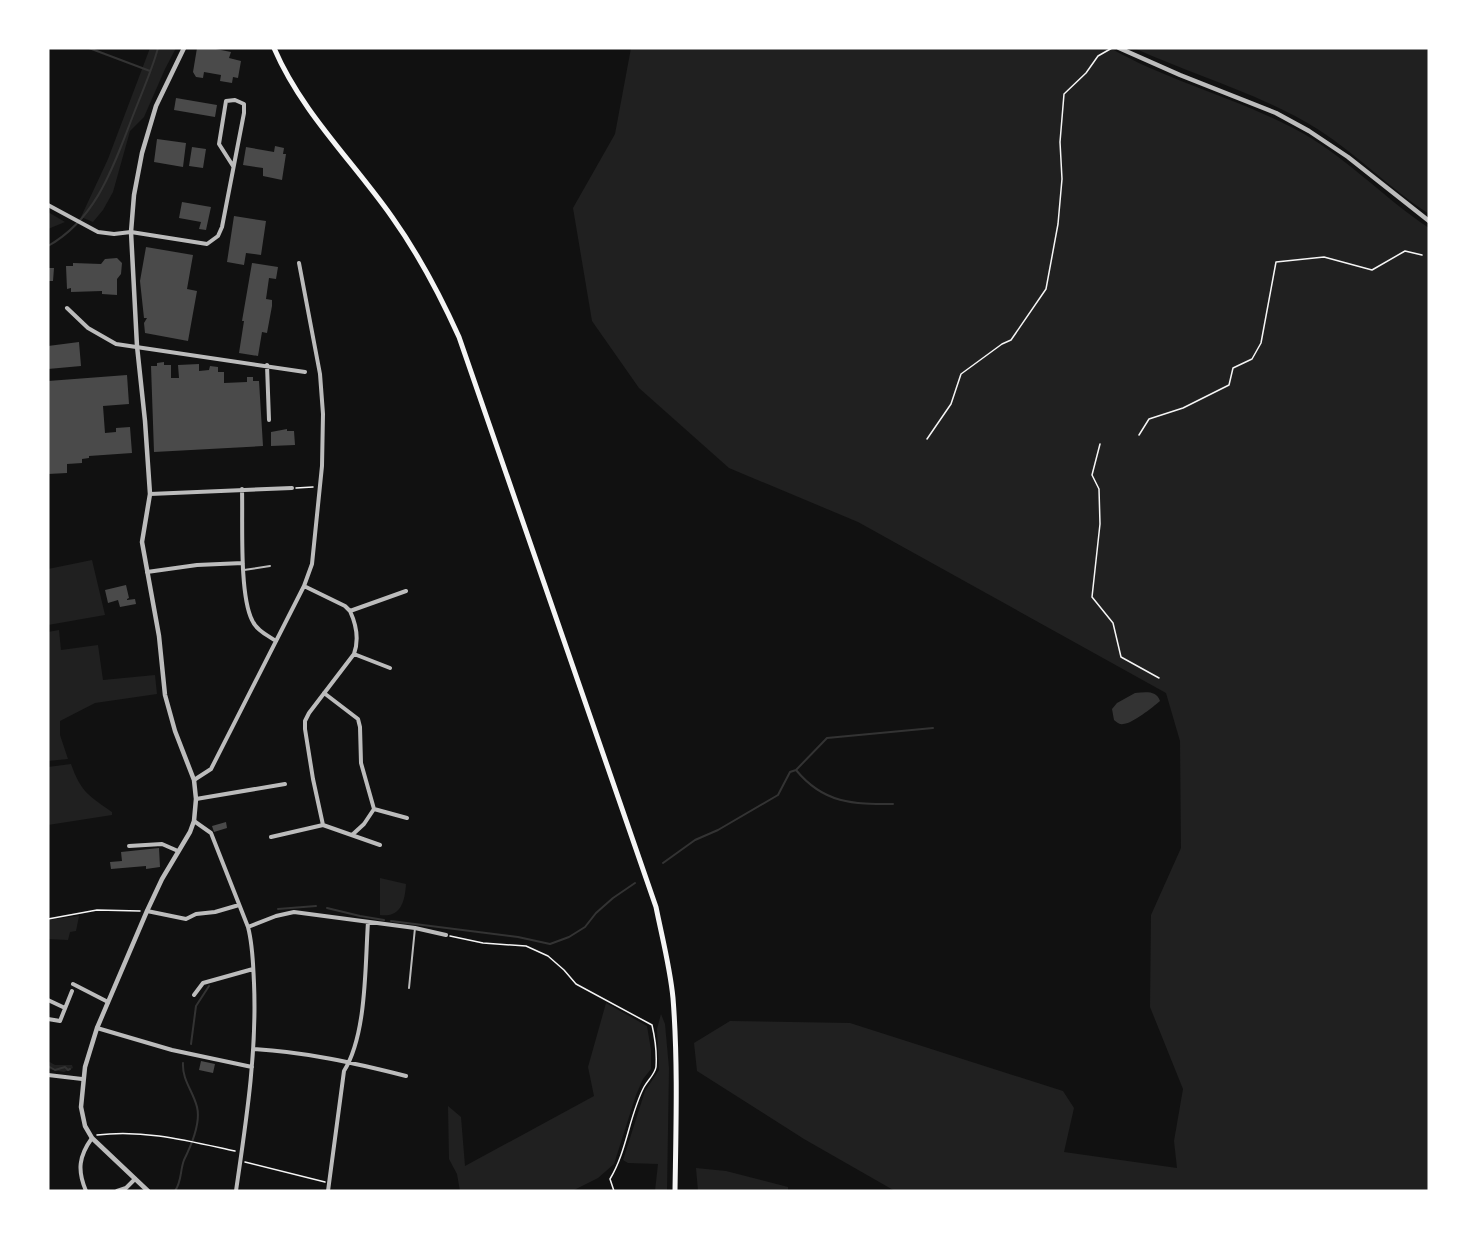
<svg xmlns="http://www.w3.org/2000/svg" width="1477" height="1239" font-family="Signika,sans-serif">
  <rect width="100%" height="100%" fill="#111"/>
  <path fill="#202020" d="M150,48H176L165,69L144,117L130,131L113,192L103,210L93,222L81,217L108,159Z
    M631,48H1110C1168,81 1234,97 1293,128C1344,154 1382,197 1429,228V1191H895L804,1139L697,1071L694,1043L730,1021L850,1023L1063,1091L1074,1108L1064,1152L1177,1168L1174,1141L1183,1089L1150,1007L1151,915L1181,848L1180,741L1166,693L858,522L729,468L639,388L592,321L573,208L615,134Z
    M1134,48H1429V214C1390,189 1358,155 1319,130C1262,94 1195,76 1134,48Z
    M48,212L65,222L48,229Z
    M92,560L105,615L48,625V569Z
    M59,630L61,650L98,645L103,680L155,675L157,694L95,703L60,721V735L68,759L48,761V632Z
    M71,764C81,792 88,795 112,812V815L48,825V767Z
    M380,878L406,884C405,901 401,918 380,915Z
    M79,916L76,931L70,932L68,940L48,939V920Z
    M606,1003L647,1026L651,1050V1069L643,1079L636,1095L614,1164L598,1178L572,1191H460L457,1174L449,1159L448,1106L461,1117L465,1166L594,1096L588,1067Z
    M661,1014L665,1024L669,1068L667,1191H655L658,1164L628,1163L623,1160L645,1091L659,1070L657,1029Z
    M48,1061L55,1065H72L73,1068L64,1072L48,1069Z
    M696,1168L726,1171L788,1187V1191H698Z"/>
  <path fill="#333" d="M1135,693C1145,692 1157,690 1160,701C1153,707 1132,724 1123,724C1119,725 1117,722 1114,720L1112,709L1117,703Z"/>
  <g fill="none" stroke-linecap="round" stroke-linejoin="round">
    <path stroke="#333" stroke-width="2" d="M89,48L150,71
      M48,246C98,218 114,164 134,113C142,92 152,70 158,48
      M796,770C824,804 853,804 893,804
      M663,863L695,840L718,830L778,795L790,772L796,770L827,738L933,728
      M327,908L360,916L384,920
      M278,909L316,906
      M391,921L518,937L550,944L569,937L585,927L596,913L613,898L635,883
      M191,1044L196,1006L209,986
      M48,1066L55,1070L65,1067L68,1070L70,1069
      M175,1191C182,1181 180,1170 184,1160C191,1146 201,1123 197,1107C193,1091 182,1080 183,1063"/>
  </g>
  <path fill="#4a4a4a" d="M197,48H211L231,52L229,58L241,61L238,78L233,77L232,83L220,81L221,75L204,72L203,78L196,77L193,72Z
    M176,98L217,105L215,117L174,110Z
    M157,139L186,143L183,167L154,162Z
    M275,146L284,148L283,154H286L282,180L263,176V168L243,165L246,147L274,152Z
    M192,147L206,149L203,168L189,166Z
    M182,202L211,207L206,230L199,229L201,222L179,218Z
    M234,216L266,221L261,255L246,253L244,265L227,262Z
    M146,247L193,255L187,289L197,291L188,341L145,333L144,323L147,318H144L140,281Z
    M117,258L122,263L121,274L117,279V295L102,294V291L71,292V288L67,289L66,266H73V263L101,264L105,259Z
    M252,263L278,267L276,279L269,278L266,299L272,300V306L267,333L262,332L258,356L239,353L244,321H242Z
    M48,268H54L53,281H48Z
    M79,342L81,366L48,369V346Z
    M164,362V365H171V378H179L178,365L199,364V371L209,370L210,366L218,367V372H224V383L247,382V377H253V381H259L263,446L154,452L151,366H157V363Z
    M127,375L129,404L103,406L105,433L116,432V428L130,427L132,453L89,456V458L82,459V463L67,464V473L48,474V381Z
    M287,429V431H294L295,445L271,446V432Z
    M126,585L129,598L127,599V600L135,599L136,604L120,607L118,600L108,603L105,590Z
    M226,822L227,828L214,832L212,826Z
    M159,848L160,867L146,869V866L111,869L110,862L122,861L121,852Z
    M201,1061L215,1064L213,1073L199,1070Z"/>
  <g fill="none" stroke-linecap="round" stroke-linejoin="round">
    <path stroke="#f5f5f5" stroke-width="1.5" d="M1139,435L1149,419L1183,408L1229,385L1233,368L1252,359L1261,343L1276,262L1324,257L1372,270L1405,251L1422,255
      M927,439L951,404L961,374L1002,344L1011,340L1046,289L1058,224L1062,179L1060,142L1064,94L1086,73L1098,56L1112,48
      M1100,444L1092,475L1099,489L1100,524L1092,597L1113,623L1121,657L1159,678
      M296,488L313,487
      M48,919L97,910L140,911
      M450,936L483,943L526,946L548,956L564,970L576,984L652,1025C655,1038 657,1053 656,1067C655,1074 648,1080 644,1087C629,1116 627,1151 610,1179L614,1191
      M97,1135C144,1129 189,1141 235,1151
      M245,1162L325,1182"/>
    <path stroke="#bcbcbc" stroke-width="2" d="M244,570L270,566
      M409,988L415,928"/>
    <path stroke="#bcbcbc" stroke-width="4" d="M48,205L98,232L114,234L131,232L207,244L218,236L222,227L244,113V104L235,100L226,101L219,144L233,166
      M67,308L88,328L116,344L305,372
      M267,365L269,420
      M242,489C243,520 239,594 252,620C256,630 267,635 276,641
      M150,494L292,488
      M147,572L197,565L243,563
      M304,586L345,606L350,611L406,591
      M350,611C356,624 359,640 354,654L309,713L305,721V729L313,779L323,825L380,845
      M354,654L390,668
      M324,693L358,719L360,727L361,763L374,809L364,824L352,835
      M194,780L211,769L304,586L312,564L322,466L323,414L320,374L299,263
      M196,799L285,784
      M374,809L407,818
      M194,821L211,833L248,927C253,946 253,964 254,983C257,1053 246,1122 236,1191
      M271,837L323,825
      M129,846L162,844L178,851
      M147,911L186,919L196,914L215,912L239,905
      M248,927L276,916L294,912L415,928L446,935
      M73,984L108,1002
      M194,995L203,983L253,969
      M48,1000L65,1008
      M48,1019L60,1021L72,991
      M97,1028L172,1050L252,1067
      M253,1049C306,1052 355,1063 406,1076
      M48,1075L82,1079
      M86,1191C77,1170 79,1156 92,1138
      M117,1191L126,1188L135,1179
      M328,1191L344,1071C367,1034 365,965 368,922"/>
    <path stroke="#bcbcbc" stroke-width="4.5" d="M1119,48L1180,75L1276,113L1309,131L1348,157L1429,221
      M148,1191L92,1138L85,1126L81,1107L85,1067L97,1028L147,911L162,879L190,832L194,821L196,799L194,780L175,731L165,695L159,636L142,542L150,494L145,421L137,346L131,232L134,195L142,153L156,106L184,48"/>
    <path stroke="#f5f5f5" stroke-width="5" d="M274,48C302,113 352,160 392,217C419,255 440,295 459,337L656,907C662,937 670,967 673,998C678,1062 676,1126 675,1191"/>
  </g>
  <rect width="1477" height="1239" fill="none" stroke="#ffffff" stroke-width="99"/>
</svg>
